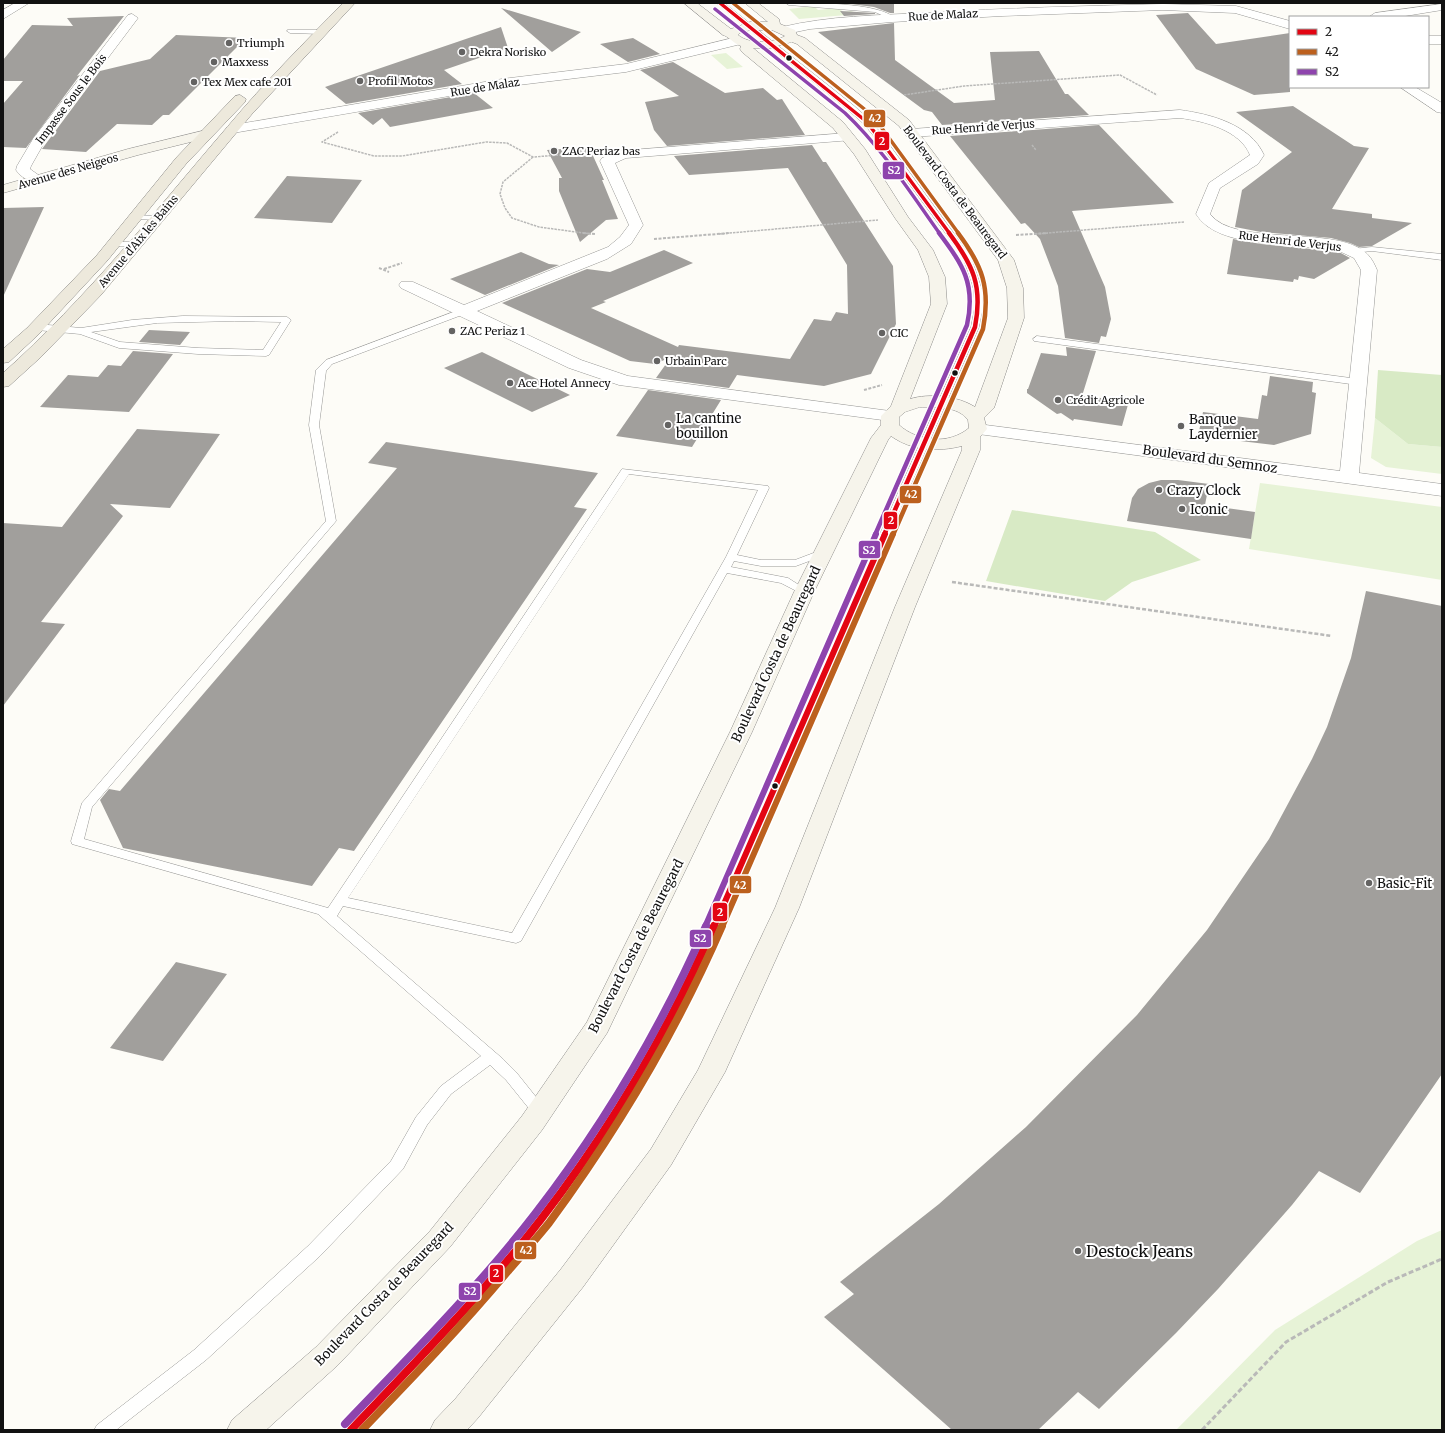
<svg xmlns="http://www.w3.org/2000/svg" width="1445" height="1433" font-family="Merriweather,serif">
  <rect width="100%" height="100%" fill="#fdfcf7"/>
  <path fill="#e7f3d7" d="M814,6L818,10L839,8L843,12L851,11L859,14L799,19L789,9Z
    M726,53L743,67L727,69L711,55Z
    M1375,418L1408,444L1442,447V474L1386,467L1371,458Z
    M1260,483L1442,507V580L1249,549Z
    M1442,1230V1430H1176L1275,1330L1417,1241Z"/>
  <path fill="#d8eac5" d="M1378,370L1442,375V447L1408,444L1375,418Z
    M1012,510L1155,532L1201,560L1132,582L1105,601L986,581Z"/>
  <path fill="#a19f9c" d="M843,3H894V13H890L874,7Z
    M501,8L581,32L552,52Z
    M840,11L875,13V14L844,16Z
    M1188,13L1216,44L1290,33V92L1254,95L1196,69L1156,15Z
    M124,16L77,76L80,75L26,148L3,147V104L23,81H3V60L32,25L73,26L67,18Z
    M894,23L895,60L954,103L995,100L990,52L1039,51L1065,94H1068L1089,115L942,125L932,112L924,110L818,32Z
    M501,27L508,48L444,70L462,84L346,104L325,87Z
    M176,35L246,38L169,115H163L152,125L117,124L86,152L42,149L100,71L150,59Z
    M633,38L660,54L628,62L600,44Z
    M673,62L725,93L763,88L777,100L782,99L805,135L667,146L654,130L645,102L679,96L640,70Z
    M474,93L493,108L390,127L382,118L373,125L358,113Z
    M1293,106L1354,146L1369,148L1332,209L1372,214V218L1412,223L1372,246L1359,247L1350,243L1331,238L1261,232L1235,227L1242,190L1292,152L1236,112Z
    M1099,125L1174,203L1072,211L1105,287L1111,319L1106,337L1101,336L1099,343L1065,338L1058,286L1040,239L1028,226L1025,223L1021,224L950,136Z
    M812,145L823,162H826L893,266L896,324L871,374L824,386L737,375L729,388L656,378L671,357L655,364L630,361L502,303L587,269L610,272L664,250L693,263L603,301L606,302L591,308L678,347L679,345L790,359L814,319L831,321L836,312L848,314L847,265L788,168L689,175L674,156Z
    M589,147L604,180H602L618,219L606,220L580,242L559,191V178H562L547,150Z
    M287,176L362,180L332,223L254,218Z
    M44,207L34,229L3,297V208Z
    M1233,239L1261,244L1322,250L1339,252L1350,258L1314,279L1299,276L1298,280L1294,279L1293,282L1227,274Z
    M521,252L549,264L559,265L485,295L450,279Z
    M149,330L190,332L180,345L139,342Z
    M1066,347L1096,351L1082,396L1129,401L1122,426L1074,419L1073,421L1061,413L1057,414L1027,393V389H1028L1041,353L1067,356Z
    M133,351L173,354L129,412L40,407L68,375L98,377L108,365L121,366Z
    M482,352L570,395L532,412L444,368Z
    M1270,376L1313,382L1312,392L1316,393L1311,434L1274,445L1198,436L1203,412L1258,419L1262,395L1267,396Z
    M648,390L721,400L692,447L616,436Z
    M137,429L220,434L170,508L110,504L123,516L41,622L65,624L3,706V523L62,527Z
    M386,442L598,473L574,507L587,509L354,851L339,848L312,886L123,848L100,800L109,789L120,791L397,468L368,463Z
    M1161,480H1178L1209,484L1205,505L1255,512L1251,539L1127,521L1132,498L1138,489L1149,483Z
    M1366,591L1442,606V1074L1360,1193L1319,1171L1292,1205L1218,1289L1176,1333L1099,1409L1078,1392L1038,1430H952L824,1317L854,1294L840,1282L939,1204L1026,1127L1137,1015L1207,930L1269,839L1312,759L1327,727L1351,658Z
    M176,962L227,974L163,1061L110,1048Z"/>
  <g fill="none" stroke-linecap="round" stroke-linejoin="round">
    <defs>
      <path id="lane" d="M717,3H724L853,105L870,120L883,136L971,257L982,290L983,307L979,327L697,981L663,1045L609,1135L547,1223L461,1326L362,1430H342L345,1425L449,1316L535,1215L599,1127L650,1043L683,981L971,327L975,307L974,290L963,257L877,140L864,124L847,109Z
        M786,3C811,3 877,2 895,18L890,19L875,12L789,5Z
        M288,30H322L325,32L322,34L290,33L287,31Z
        M133,215L157,216L161,218L157,220L136,219H133Z
        M111,242H137L141,244L137,246H111Z
        M1372,247L1442,254V260L1372,251L1353,253L1349,251L1353,249Z
        M464,308L467,309V313L332,364L326,371L319,425L336,521L92,807L84,839L328,908L622,469L768,486L769,488L737,555L761,560H795L824,549L829,552L828,554L796,566H761L734,561L731,567L788,578L810,592L804,595L781,583L727,573L521,941L516,943L343,906L337,916L503,1059L516,1072L548,1112L545,1116L540,1118L535,1116L506,1080L490,1065L451,1094L427,1125L403,1169L320,1256L206,1360L116,1430H94L97,1425L194,1350L308,1246L391,1161L416,1117L441,1086L481,1056L318,914L72,844L71,841L82,803L326,521L309,425L316,370L326,360ZM629,474L758,490L726,557L512,933L348,898Z
        M183,316L287,317L291,320L269,355L266,356L198,354L119,348L80,334L37,330L33,327L37,324L81,328L132,320ZM235,321L281,322L263,350L198,348L120,342L91,332L157,323Z
        M1037,336L1358,379L1363,382L1358,385L1034,341L1033,339Z"/>
      <path id="street" d="M15,3H29L3,19V10Z
        M1163,4L1236,6L1290,21V29L1235,13L1163,10L1002,16L892,22L810,29L786,34L780,30L782,27C828,16 879,15 926,13C1005,8 1084,6 1163,4Z
        M1442,4V10L1399,17H1369L1375,13Z
        M132,14L138,18L44,143L31,166L30,169L44,179L42,182C33,184 21,178 16,170L17,166L33,139L128,15Z
        M1428,36H1442V44H1428Z
        M737,37L741,38L743,41L741,44L626,72L502,87L233,133L228,132L226,129L228,126L233,125L502,79L626,64Z
        M1400,87H1415L1442,103V113L1437,112Z
        M1180,110C1210,114 1250,124 1264,155L1258,164L1220,188L1210,214C1234,247 1333,225 1365,252C1371,257 1374,263 1377,270L1359,473L1442,484V496L978,434L972,433L969,429L972,425L978,424L1340,471L1361,270L1354,258L1339,251C1300,242 1218,251 1196,214L1209,183L1250,155C1240,130 1204,121 1180,118L912,137L907,136L905,133L907,130L912,129Z
        M847,133L852,134L854,137L852,140L626,158L615,163L643,225L631,244L607,259L477,311L581,360L628,376L890,411L896,412L899,416L896,420L890,421L619,385L569,368L401,288L399,285L401,282H413L464,305L608,247L620,237L629,225L600,161L602,158L619,151Z"/>
      <path id="secondary" d="M684,3H697L731,29L750,22H768L745,3H758L779,19L780,24L795,30L797,35L805,38L909,120L1014,260L1023,288L1024,318L994,408L984,418L987,429L980,437V450L915,607L799,908L725,1072L671,1165L583,1287L478,1418L467,1430H430L435,1420L456,1398L561,1269L651,1149L698,1070L775,908L895,607L962,450V446C938,452 912,451 891,436L888,440L814,592L752,732L607,1033L542,1130L450,1247L338,1365L266,1430H227L232,1420L316,1347L430,1231L522,1116L587,1022L730,732L794,592L871,438L881,425V416L891,406L931,304L929,277L918,250L895,218L854,154L833,128L742,52L740,49L741,46C733,43 728,36 723,35ZM751,30H772L785,36C773,43 750,45 738,35L740,33ZM792,42L797,44L899,126L998,260L1007,288L1008,318L975,407C958,396 929,393 910,399L947,304L945,277L933,250L908,217L865,149L843,122L753,48H770ZM920,407C936,407 958,406 968,420L969,428C949,445 918,442 899,425V417L905,412Z
        M206,130L211,131L213,134L211,137L138,155L3,193V185L128,149Z"/>
      <path id="primary" d="M343,3H355L252,114L101,295L41,357L9,386L3,387V373C87,298 156,210 229,125C265,82 304,43 343,3Z
        M240,95L246,99L245,102L186,164L107,261L39,334L9,362L3,363V349L27,328L97,255L176,158L235,96Z"/>
    </defs>
    <use href="#lane" stroke="#979795" stroke-width="1"/>
    <use href="#street" stroke="#979795" stroke-width="1"/>
    <use href="#secondary" stroke="#8e8d8b" stroke-width="1"/>
    <use href="#primary" stroke="#858482" stroke-width="1"/>
    <path stroke="#b9b9b8" stroke-width="1.5" stroke-dasharray="2.5 1" stroke-linecap="butt" d="M904,95L964,86L1120,75L1157,95
      M338,132L322,142L374,156H402L486,142L507,143L533,157L587,153
      M1032,145L1036,150
      M533,157L503,182L500,194L505,208L512,218L539,227L591,234
      M719,234L878,220
      M1035,234L1184,222"/>
    <path stroke="#b9b9b8" stroke-width="2" stroke-dasharray="3 1.5" stroke-linecap="butt" d="M583,233L595,234
      M1016,235L1048,233
      M654,239L730,233
      M379,268L389,272
      M384,269L402,263
      M864,390L882,385"/>
    <path stroke="#b9b9b8" stroke-width="2.5" stroke-dasharray="4 2" stroke-linecap="butt" d="M952,582L1332,636"/>
    <path stroke="#b9b9b8" stroke-width="3" stroke-dasharray="5 2.5" stroke-linecap="butt" d="M1202,1430L1286,1342L1388,1282L1442,1259"/>
    <use href="#lane" fill="#fffffe" fill-rule="evenodd"/>
    <use href="#street" fill="#fffffe" fill-rule="evenodd"/>
    <use href="#secondary" fill="#f6f4eb" fill-rule="evenodd"/>
    <use href="#primary" fill="#ede9dc" fill-rule="evenodd"/>
    <defs>
      <path id="bus-1-far3" d="M720,3L867,122L950,234"/>
      <path id="bus-1-far2" d="M884,535L975,327C983,286 973,265 949,233"/>
      <path id="bus-1-far1" d="M714,927L885,534"/>
      <path id="bus-1" d="M351,1430C408,1370 466,1311 519,1247C598,1150 664,1041 714,926"/>
      <path id="bus-2-far3" d="M733,3L873,116L959,234"/>
      <path id="bus-2-far2" d="M893,535L983,329C991,288 982,265 958,233"/>
      <path id="bus-2-far1" d="M722,927L893,534"/>
      <path id="bus-2" d="M362,1430C412,1378 462,1326 508,1271C522,1255 536,1239 549,1223C618,1129 676,1032 722,926"/>
      <path id="bus-3-far3" d="M715,9L845,113C882,148 910,192 940,234"/>
      <path id="bus-3-far2" d="M875,535L967,325C976,284 963,265 939,233"/>
      <path id="bus-3-far1" d="M705,927L876,534"/>
      <path id="bus-3" d="M345,1424C410,1356 477,1289 535,1214C603,1126 661,1028 706,926"/>
    </defs>
    <use href="#bus-1-far3" stroke="#fff" stroke-width="5.5"/>
    <use href="#bus-1-far2" stroke="#fff" stroke-width="7"/>
    <use href="#bus-1-far1" stroke="#fff" stroke-width="9"/>
    <use href="#bus-1" stroke="#fff" stroke-width="11"/>
    <use href="#bus-2-far3" stroke="#fff" stroke-width="5.5"/>
    <use href="#bus-2-far2" stroke="#fff" stroke-width="7"/>
    <use href="#bus-2-far1" stroke="#fff" stroke-width="9"/>
    <use href="#bus-2" stroke="#fff" stroke-width="11"/>
    <use href="#bus-3-far3" stroke="#fff" stroke-width="5.5"/>
    <use href="#bus-3-far2" stroke="#fff" stroke-width="7"/>
    <use href="#bus-3-far1" stroke="#fff" stroke-width="9"/>
    <use href="#bus-3" stroke="#fff" stroke-width="11"/>
    <use href="#bus-1-far3" stroke="#e30513" stroke-width="3.5"/>
    <use href="#bus-1-far2" stroke="#e30513" stroke-width="4.5"/>
    <use href="#bus-1-far1" stroke="#e30513" stroke-width="6"/>
    <use href="#bus-1" stroke="#e30513" stroke-width="8"/>
    <use href="#bus-2-far3" stroke="#bc601e" stroke-width="3.5"/>
    <use href="#bus-2-far2" stroke="#bc601e" stroke-width="4.5"/>
    <use href="#bus-2-far1" stroke="#bc601e" stroke-width="6"/>
    <use href="#bus-2" stroke="#bc601e" stroke-width="8"/>
    <use href="#bus-3-far3" stroke="#8e44ad" stroke-width="3.5"/>
    <use href="#bus-3-far2" stroke="#8e44ad" stroke-width="4.5"/>
    <use href="#bus-3-far1" stroke="#8e44ad" stroke-width="6"/>
    <use href="#bus-3" stroke="#8e44ad" stroke-width="8"/>
  </g>
  <g fill="#646362" stroke="#fff" stroke-width="1.5">
    <circle cx="229" cy="43" r="4"/>
    <circle cx="462" cy="52" r="4"/>
    <circle cx="214" cy="62" r="4"/>
    <circle cx="360" cy="81" r="4"/>
    <circle cx="194" cy="82" r="4"/>
    <circle cx="554" cy="151" r="4"/>
    <circle cx="452" cy="331" r="4"/>
    <circle cx="882" cy="333" r="4"/>
    <circle cx="657" cy="361" r="4"/>
    <circle cx="510" cy="383" r="4"/>
    <circle cx="1058" cy="400" r="4"/>
    <circle cx="668" cy="425" r="4"/>
    <circle cx="1181" cy="426" r="4"/>
    <circle cx="1159" cy="490" r="4"/>
    <circle cx="1182" cy="509" r="4"/>
    <circle cx="1369" cy="883" r="4"/>
    <circle cx="1078" cy="1251" r="4"/>
  </g>
  <g fill="#111" stroke="#fff" stroke-width="1.5">
    <circle cx="789" cy="58" r="3.5"/>
    <circle cx="955" cy="373" r="3.5"/>
    <circle cx="775" cy="786" r="3.5"/>
  </g>
  <g text-anchor="middle" dominant-baseline="central" stroke-width="4" stroke-linejoin="round" paint-order="stroke">
    <g font-size="11" fill="#111" stroke="#fff">
      <text transform="translate(943 15) rotate(-3)">Rue de Malaz</text>
      <text transform="translate(485 87) rotate(-9)">Rue de Malaz</text>
      <text transform="translate(71 99) rotate(-53)">Impasse Sous le Bois</text>
      <text transform="translate(983 127) rotate(-4)">Rue Henri de Verjus</text>
      <text transform="translate(68 171) rotate(-16)">Avenue des Neigeos</text>
      <text transform="translate(955 192) rotate(53)">Boulevard Costa de Beauregard</text>
      <text transform="translate(138 241) rotate(-50)">Avenue d'Aix les Bains</text>
      <text transform="translate(1290 241) rotate(7)">Rue Henri de Verjus</text>
    </g>
    <g font-size="11" fill="#111" stroke="#fff" text-anchor="start">
      <text x="237" y="43">Triumph</text>
      <text x="470" y="52">Dekra Norisko</text>
      <text x="222" y="62">Maxxess</text>
      <text x="368" y="81">Profil Motos</text>
      <text x="202" y="82">Tex Mex cafe 201</text>
      <text x="562" y="151">ZAC Periaz bas</text>
      <text x="460" y="331">ZAC Periaz 1</text>
      <text x="890" y="333">CIC</text>
      <text x="665" y="361">Urbain Parc</text>
      <text x="518" y="383">Ace Hotel Annecy</text>
      <text x="1066" y="400">Crédit Agricole</text>
    </g>
    <g font-size="13" fill="#111" stroke="#fff" text-anchor="start">
      <text x="676" y="418">La cantine<tspan x="676" dy="15">bouillon</tspan></text>
      <text x="1189" y="419">Banque<tspan x="1189" dy="15">Laydernier</tspan></text>
      <text x="1167" y="490">Crazy Clock</text>
      <text x="1190" y="509">Iconic</text>
      <text x="1377" y="883">Basic-Fit</text>
    </g>
    <g font-size="13" fill="#111" stroke="#fff">
      <text transform="translate(1210 459) rotate(8)">Boulevard du Semnoz</text>
      <text transform="translate(776 654) rotate(-65)">Boulevard Costa de Beauregard</text>
      <text transform="translate(636 946) rotate(-63)">Boulevard Costa de Beauregard</text>
      <text transform="translate(384 1294) rotate(-46)">Boulevard Costa de Beauregard</text>
    </g>
    <g font-size="16" fill="#111" stroke="#fff" text-anchor="start">
      <text x="1086" y="1251">Destock Jeans</text>
    </g>
  </g>
  <g stroke="#fff" stroke-width="1.5">
    <rect x="863" y="109" width="23" height="19" rx="4" fill="#bc601e"/>
    <rect x="874" y="131" width="16" height="20" rx="4" fill="#e30513"/>
    <rect x="882" y="161" width="23" height="19" rx="4" fill="#8e44ad"/>
    <rect x="899" y="485" width="23" height="19" rx="4" fill="#bc601e"/>
    <rect x="883" y="511" width="15" height="19" rx="4" fill="#e30513"/>
    <rect x="858" y="540" width="23" height="19" rx="4" fill="#8e44ad"/>
    <rect x="729" y="875" width="23" height="19" rx="4" fill="#bc601e"/>
    <rect x="712" y="902" width="16" height="20" rx="4" fill="#e30513"/>
    <rect x="689" y="929" width="23" height="19" rx="4" fill="#8e44ad"/>
    <rect x="514" y="1241" width="23" height="19" rx="4" fill="#bc601e"/>
    <rect x="489" y="1264" width="15" height="19" rx="4" fill="#e30513"/>
    <rect x="458" y="1282" width="23" height="19" rx="4" fill="#8e44ad"/>
  </g>
  <g font-size="11" text-anchor="middle" font-weight="bold" fill="#fff">
    <text x="875" y="122">42</text>
    <text x="882" y="145">2</text>
    <text x="894" y="174">S2</text>
    <text x="911" y="498">42</text>
    <text x="891" y="524">2</text>
    <text x="869" y="554">S2</text>
    <text x="740" y="889">42</text>
    <text x="720" y="916">2</text>
    <text x="700" y="942">S2</text>
    <text x="526" y="1254">42</text>
    <text x="496" y="1277">2</text>
    <text x="470" y="1295">S2</text>
  </g>
  <rect width="1445" height="1433" fill="none" stroke="#111111" stroke-width="8"/>
  <rect x="1289" y="16" width="140" height="72" fill="#ffffff" stroke="#a0a0a0"/>
  <rect x="1297" y="29" width="20" height="6" fill="#e30513" stroke="#a0a0a0"/>
  <text x="1325" y="36" font-size="12" fill="#111111">2</text>
  <rect x="1297" y="49" width="20" height="6" fill="#bc601e" stroke="#a0a0a0"/>
  <text x="1325" y="56" font-size="12" fill="#111111">42</text>
  <rect x="1297" y="69" width="20" height="6" fill="#8e44ad" stroke="#a0a0a0"/>
  <text x="1325" y="76" font-size="12" fill="#111111">S2</text>
</svg>
